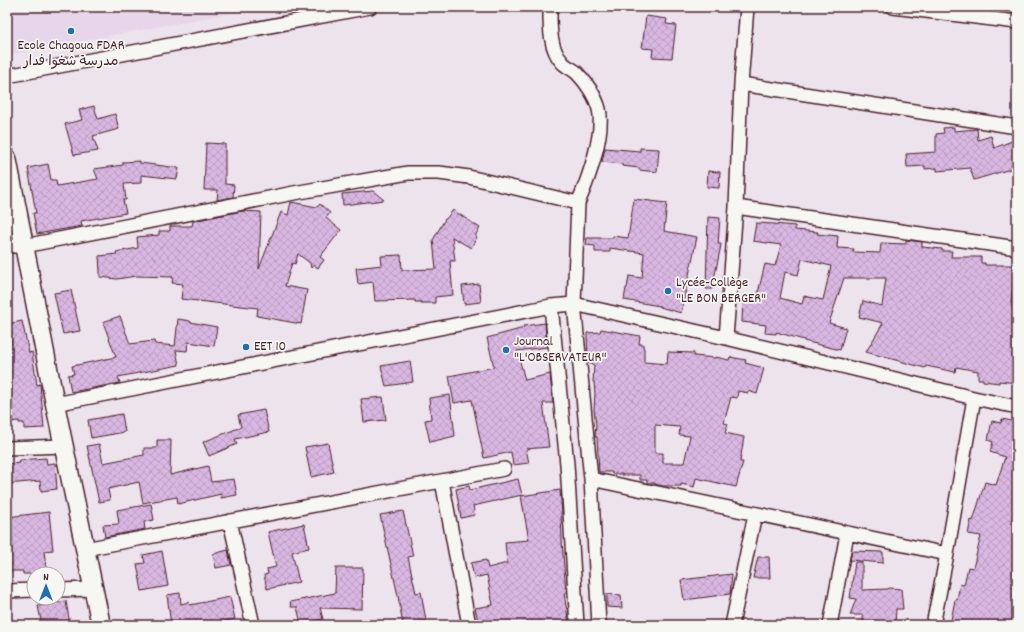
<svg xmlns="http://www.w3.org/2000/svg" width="1024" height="632" font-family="Dekko,'Playpen Sans Arabic',sans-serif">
  <defs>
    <pattern id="building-cross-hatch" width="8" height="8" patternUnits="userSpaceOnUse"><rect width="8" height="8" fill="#d8b7e2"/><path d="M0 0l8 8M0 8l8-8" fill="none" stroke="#bb9dc2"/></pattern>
  </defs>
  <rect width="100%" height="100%" fill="#ede3ed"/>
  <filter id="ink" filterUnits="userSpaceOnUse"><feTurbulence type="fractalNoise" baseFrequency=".025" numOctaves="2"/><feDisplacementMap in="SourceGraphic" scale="8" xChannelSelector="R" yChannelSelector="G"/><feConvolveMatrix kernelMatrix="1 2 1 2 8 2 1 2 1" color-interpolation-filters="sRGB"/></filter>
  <g filter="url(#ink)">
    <path fill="#e7d6ea" d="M7,7H264L7,55Z"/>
    <path fill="url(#building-cross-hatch)" stroke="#4a1f2b" fill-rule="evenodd" d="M646,16L667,19L666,24L676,25L672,58L652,57L653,49L642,48Z
      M94,106L98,119L115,114L119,129L93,136L98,151L74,155L65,124L82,120L79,110Z
      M954,127V131L977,129L978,140L991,136L994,148L1017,139V167L974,180L970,168L937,171V168L925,169V166L907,167L906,154L936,152V134L944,133L943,128Z
      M206,143L225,144V184L234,185L233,197L217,200L218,190H204Z
      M605,148L640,151V148L659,149L657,172L639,170V168L622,166V164L602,162Z
      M140,161V163L179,168L177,179L141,175V183L124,184L126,200H123L126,213L81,221L82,226L37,234L33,213H36L28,168L48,164L51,180H56L57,186L98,179L94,169L123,165V162Z
      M708,171L720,172L719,188L707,187Z
      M373,191L384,200L343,205L342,194Z
      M634,199L667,203L664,231L697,237L681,313L660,307V306L624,300L626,288H627L629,276L642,278L644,253L610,248V252H595V246L586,245L587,238H613V236L628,238Z
      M291,202L317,207L320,204L330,213L326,218L341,230L320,257L324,260L318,268L314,265L311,268L310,263L298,254L295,264L292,263L285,286L307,290L301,324L257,316L258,308L181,299L183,284L172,283L173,277L136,276L117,279L100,277V271L99,256L117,254L116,252L138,248L137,237L159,235V231H170V226H192L193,221L242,211L261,212L259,269L281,212L288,215Z
      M453,210L480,228L475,236L477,237L471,248L452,237L455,261H450L453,295L435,297V303H421V302H415V300L375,301L373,282L358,284L356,268L382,265L381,256L401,255L402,270L436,269L433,240L445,219H446Z
      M708,217L720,218L718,244H721L720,250L712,289H706Z
      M756,223L774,224L795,226V230L818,232L817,234L838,236L837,248L854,249L853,252L880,253L881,243L906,244V240L922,242V247L942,249V251H952L951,257H981V263H985V265H1017V279H1014L1011,303L1017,317V358L1015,371H1017V383L999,381V383L983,381V379H978V371L956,367L955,372L926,366L925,368L866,352L883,323L859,317L863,301L882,306L886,278H844L829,323L846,328L840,350L804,341V340L776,332V334L765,333L766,325L742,322L743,296L757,297L765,264L775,266L781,245L753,241ZM802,259L831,266L823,300L804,296L802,304L780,298L785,272L798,275Z
      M479,284L481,302L464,304L462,286Z
      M71,290L80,331L63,334L54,293Z
      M120,316L130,344L154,341L155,344L175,346L178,319L190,321V322L217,327L214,346L188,342L187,351L176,350L179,365L118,377L120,383L71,392L68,375L74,374L72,366L116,357L103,322Z
      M22,321L29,353L32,352L37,385L40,384L44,428L24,429V423H19V421L7,422V345L11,344L7,324Z
      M545,323L547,347L517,351L525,380L550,374L553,403H543L549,447L526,449L529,463L513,465L511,452L484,458L472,400L454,403L449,376L494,367L487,338L524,328L523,326Z
      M601,329L640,336L639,344H643V347L644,348V362L667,364L668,352L694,353V356L716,358V357L729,360L730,357L746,360L745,363L764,368L757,394L748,391V393L738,391L737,398L731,397L724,423L728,424L725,433L744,437L740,462H743L736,487L696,478L694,487L681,484V486H662L655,484V483H647V480H640V475H622V474H612V472H599L597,437H595L596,425L594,410L595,394L594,382H593L594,365L588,363L587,333L600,332ZM655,425L679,427H680L679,435L690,436L684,463H663V453H655Z
      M410,361L413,382L386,386L381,366Z
      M450,395L455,436L430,442L425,420L431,419L429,398Z
      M383,397L386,420L364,422L361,399Z
      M264,410L269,432L235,439L237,444L209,456L203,442L241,427L238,415Z
      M122,414L125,432L91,438L88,420Z
      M1002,419L1017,422V625H950L955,600H957L960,584L964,585L968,567L973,568L981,536L968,534L971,520L973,521L985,482L996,485L1005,457L990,452L993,442L988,440L992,421L1001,423Z
      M157,440H171L170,475L208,466L211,482L234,479L237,495L221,498V494L178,504L177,497L143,503L139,482L108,489L110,500L99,502L87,446L99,444L103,463L144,455V448H157Z
      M328,443L334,472L311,477L305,447Z
      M46,458L47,464L55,463L57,489L41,491L40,481L7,484V464L20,463L19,460Z
      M518,479L522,495L473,506L475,515L461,518L456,489L469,486L470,490Z
      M560,490L562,513H561L562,541L566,593H564L569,624L562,625H479L475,608L493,605L487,575L474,578L471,563L486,560L488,568L507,563L505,542L529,540L521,496Z
      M151,504L154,520L144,522L145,529L105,537L103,525L119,524L117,510Z
      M403,511L413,556L408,557L416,593L421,592L426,621L404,625H403L398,596L380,515Z
      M49,512L53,550L44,551L47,574H23V571H7V517Z
      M304,524L309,548L292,552L299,582L267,589L264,575L268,574L267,569L276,567L268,532Z
      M228,550L231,565L216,568L213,554Z
      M162,551L168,586L142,591L137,564L145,563L143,555Z
      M852,551L883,552V563L850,560Z
      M758,557H769L770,578H753Z
      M855,562H862V590L888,589L889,588L901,589L903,609H896L895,625L863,624V615H850L856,599L850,598Z
      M336,568H363L362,609L320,608L323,619L301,624L297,607H291L290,602L335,593Z
      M732,574L730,594L684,600L681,580Z
      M180,593L181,604L189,602L190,605L230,597L235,619L205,625H171L167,595Z
      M607,594L621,595L622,608L607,607Z
      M66,601L70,625H42L38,606Z"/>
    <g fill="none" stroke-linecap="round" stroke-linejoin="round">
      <defs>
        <path id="street" d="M550,7C550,25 549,48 562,62C566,67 573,69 577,73C586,82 596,97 599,109C605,133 588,180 578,203L574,304L591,479L599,625
          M893,7L1017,22
          M7,76L370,7
          M741,84L1017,127
          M736,207L1017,248
          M7,246H24L294,193L408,173H439L469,177L578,203
          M551,306L567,464L577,625
          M726,338L736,207L741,84L747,7
          M55,404L551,306L574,304L726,338L974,398L1017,407
          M7,448L64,446
          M591,479L947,554
          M442,481L469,625
          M230,521L253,625
          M85,549L504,469
          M58,590L94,589
          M7,591L34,590
          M732,625L755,514
          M830,625L847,534
          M933,625L947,554L974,398"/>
        <path id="secondary" d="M7,158L55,404L101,625"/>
      </defs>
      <use href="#street" stroke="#4a1f2b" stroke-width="16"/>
      <use href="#secondary" stroke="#4a1f2b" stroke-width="21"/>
      <use href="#street" stroke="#f6f6f2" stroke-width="13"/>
      <use href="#secondary" stroke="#f6f6f2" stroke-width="18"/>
    </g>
  </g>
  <g fill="#1f6fb2" stroke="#f6f6f2" stroke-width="1.5">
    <circle cx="71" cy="31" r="4"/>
    <circle cx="668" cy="291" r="4"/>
    <circle cx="246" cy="347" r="4"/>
    <circle cx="506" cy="350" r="4"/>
  </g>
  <g text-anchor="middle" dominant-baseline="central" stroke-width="3.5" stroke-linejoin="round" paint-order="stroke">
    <g font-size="14" fill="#4a1f2b" stroke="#f6f6f2" text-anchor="start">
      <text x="71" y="46" text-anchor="middle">Ecole Chagoua FDAR<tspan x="71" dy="16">مدرسة شغوا فدار</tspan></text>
      <text x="676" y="283">Lycée-Collège<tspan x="676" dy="16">"LE BON BERGER"</tspan></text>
      <text x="514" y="342">Journal<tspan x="514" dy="16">"L'OBSERVATEUR"</tspan></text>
      <text x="254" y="347">EET 10</text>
    </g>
  </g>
  <rect width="1024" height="632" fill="none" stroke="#f6f6f2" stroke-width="24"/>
  <rect x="12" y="12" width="1000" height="608" fill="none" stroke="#4a1f2b" stroke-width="1.5" filter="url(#ink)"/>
  <g transform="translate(46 586)"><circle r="19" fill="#f6f6f2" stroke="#b1a0a2"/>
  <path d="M0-3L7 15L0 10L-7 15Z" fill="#1f6fb2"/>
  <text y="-6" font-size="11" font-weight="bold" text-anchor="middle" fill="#4a1f2b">N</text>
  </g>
</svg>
